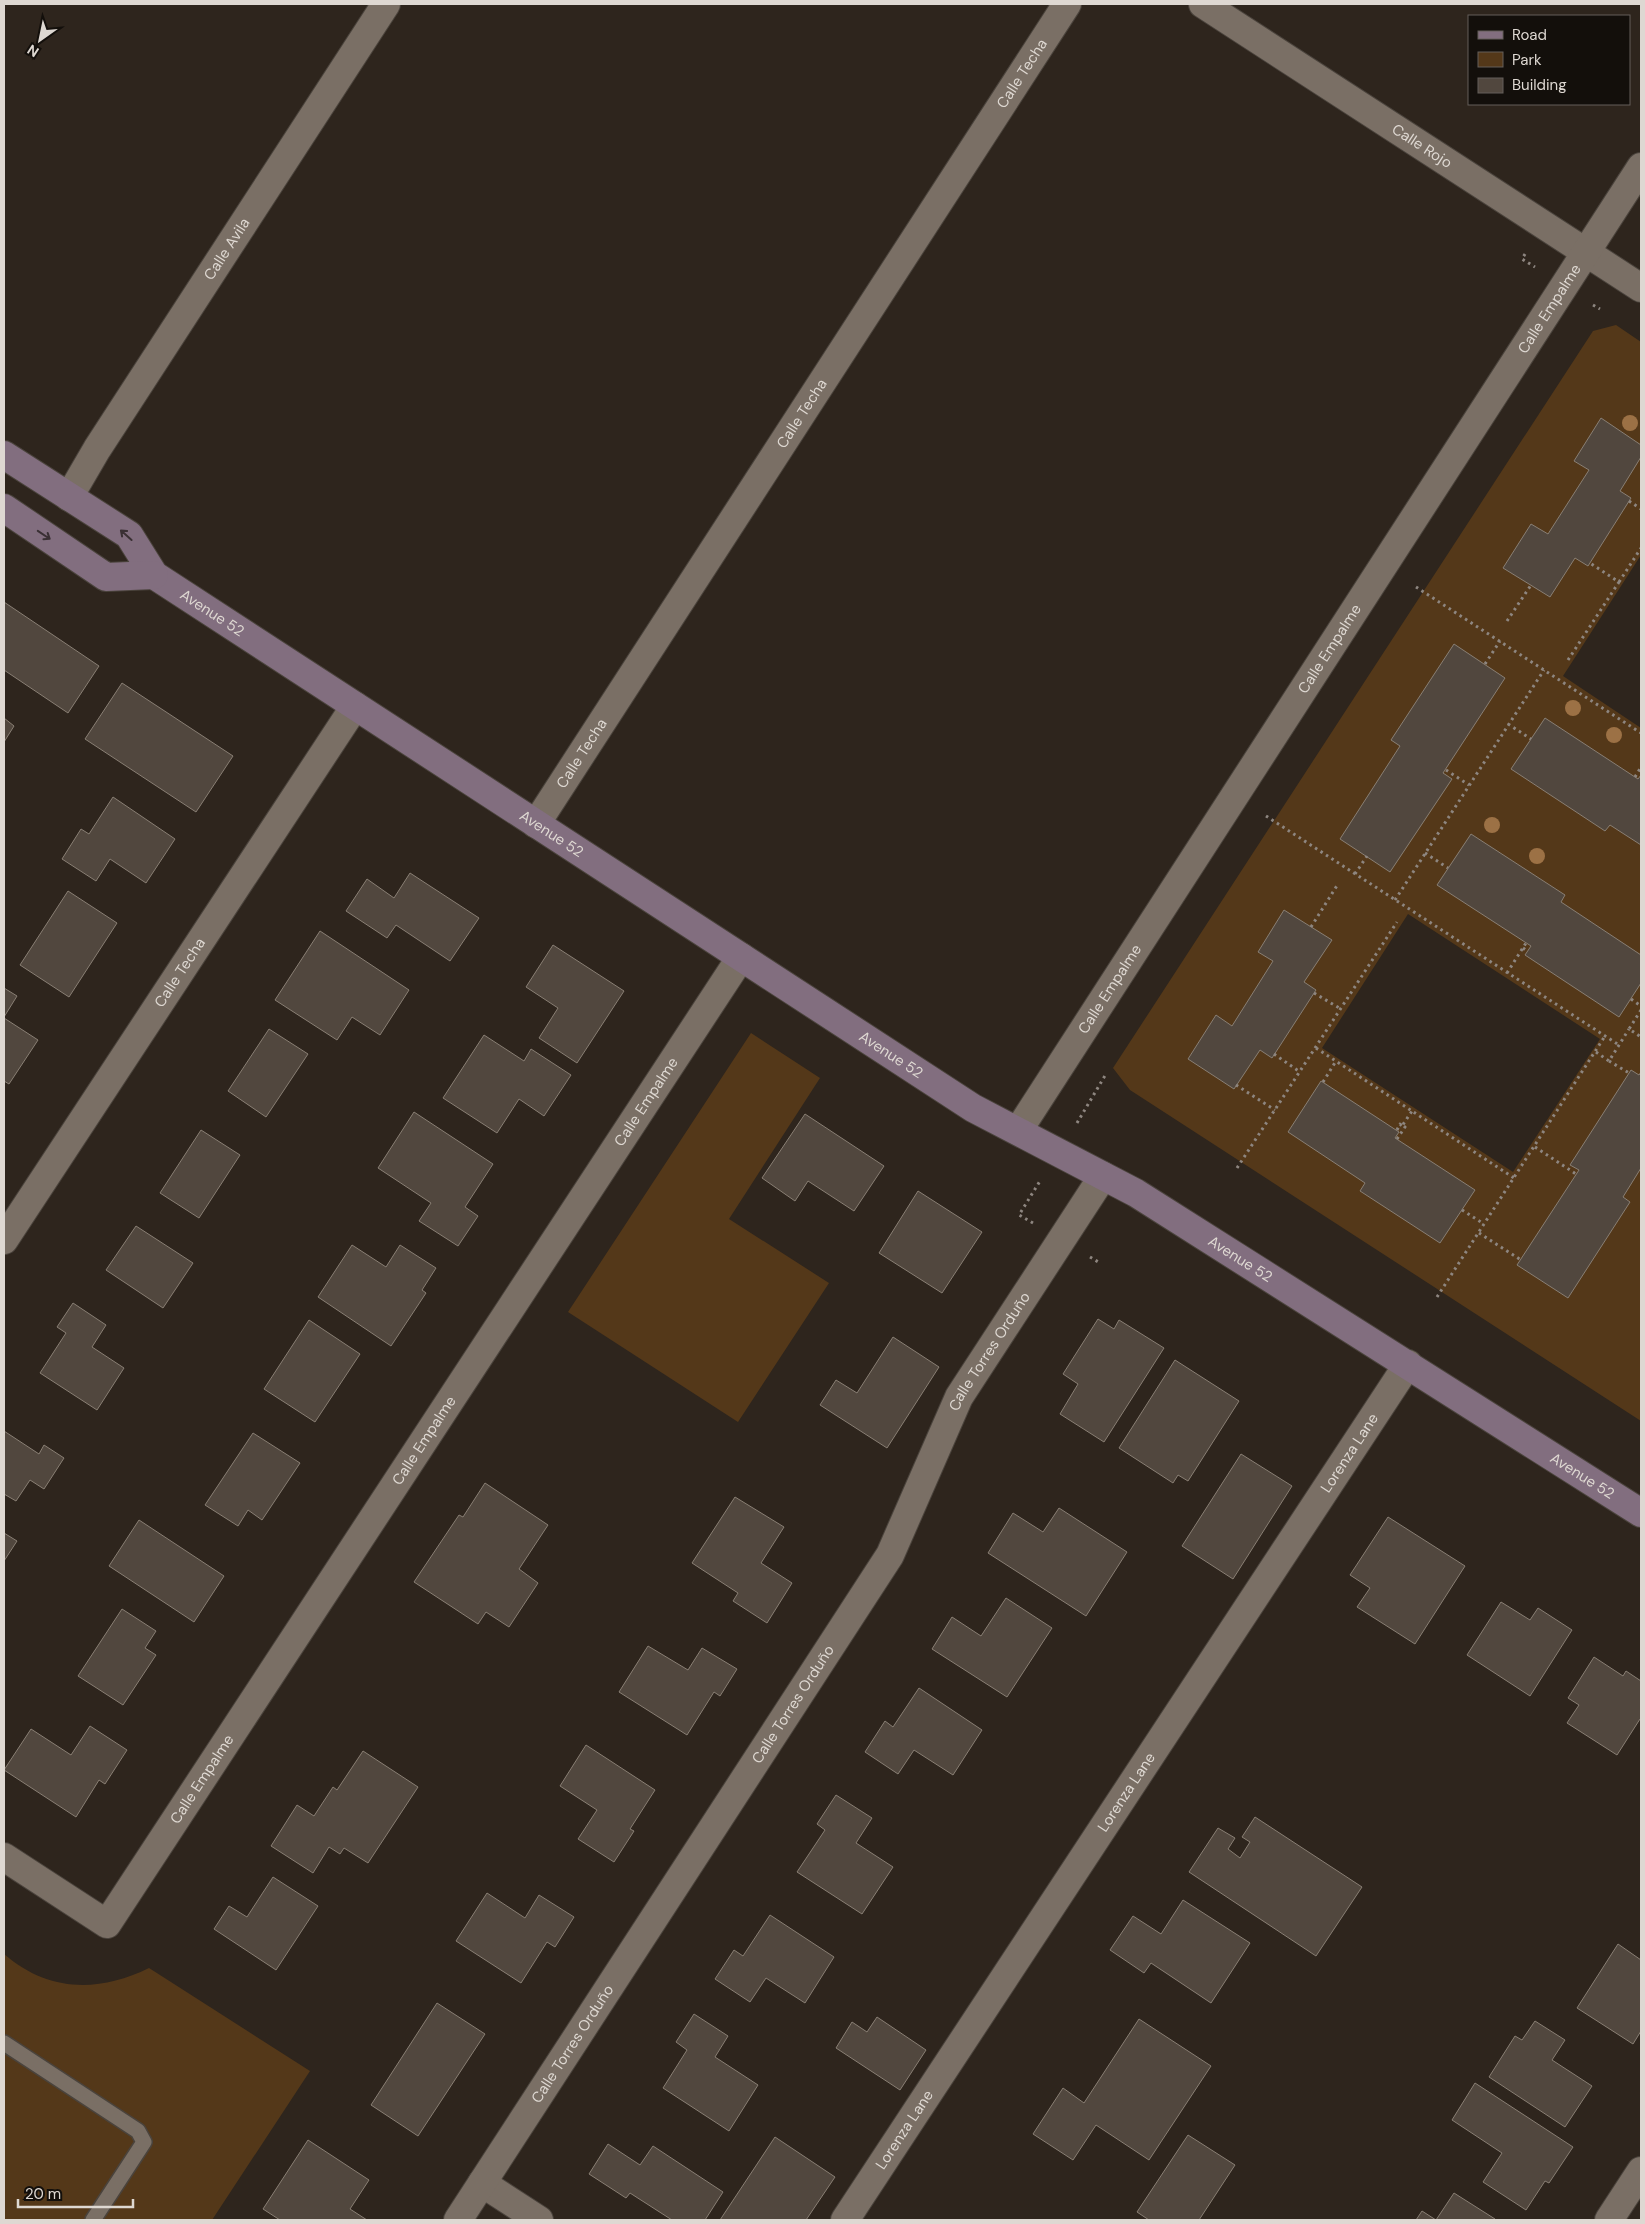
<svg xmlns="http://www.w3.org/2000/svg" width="1645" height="2224" font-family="'DM Sans',sans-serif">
  <rect width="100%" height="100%" fill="#2e251d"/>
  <path fill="#543819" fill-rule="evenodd" d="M1616,325L1641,342V555L1563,676L1641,728V1421L1130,1090L1113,1068L1593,331ZM1408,914L1600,1039L1513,1172L1322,1048Z
    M751,1033L820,1078L729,1219L829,1283L738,1422L568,1312Z
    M4,1954C48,1992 98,1993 149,1968L310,2071L212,2220H4Z"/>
  <path fill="#51473e" stroke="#897f74" d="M1601,418L1641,445V457L1620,491L1631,498L1588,566L1575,558L1550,597L1503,568L1531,524L1548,534L1589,470L1574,461Z
    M4,602L99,666L68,713L4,670Z
    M1454,644L1505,678L1443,773L1452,779L1390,872L1340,839L1400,746L1391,740Z
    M122,683L233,756L196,812L85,739Z
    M4,718L14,726L4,742Z
    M1545,718L1638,779L1641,775V845L1610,825L1605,831L1511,769Z
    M113,797L175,839L146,883L110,859L96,881L62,859L81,829L89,834Z
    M1471,834L1565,895L1561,902L1641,955V983L1619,1017L1525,955L1531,946L1437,885Z
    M410,873L479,918L450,961L396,925L387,938L346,911L367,879L394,898Z
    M68,891L117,923L69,997L20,965Z
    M1284,910L1332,940L1304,982L1316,990L1272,1058L1260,1050L1234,1089L1188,1059L1216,1015L1232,1026L1273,961L1258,952Z
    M320,931L409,990L380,1035L352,1017L337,1040L275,1000Z
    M553,945L624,991L577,1063L539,1038L558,1008L526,987Z
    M4,988L17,996L4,1017Z
    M4,1018L38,1040L9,1084L4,1081Z
    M269,1029L308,1054L266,1117L228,1091Z
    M484,1035L524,1061L531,1049L571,1075L544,1116L519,1099L497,1133L443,1098Z
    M1631,1070L1639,1075L1641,1072V1168L1623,1197L1630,1202L1568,1298L1517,1265L1579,1170L1570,1165Z
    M1321,1081L1399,1132L1395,1138L1475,1190L1440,1243L1360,1191L1365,1183L1288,1132Z
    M414,1112L493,1164L465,1207L478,1216L458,1246L419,1221L431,1203L378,1168Z
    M805,1114L884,1166L854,1211L808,1181L795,1201L762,1178Z
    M201,1130L240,1155L199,1218L160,1193Z
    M918,1191L982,1232L942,1293L879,1253Z
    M136,1226L193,1263L163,1308L106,1270Z
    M352,1245L386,1267L400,1245L436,1268L422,1290L426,1293L391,1346L318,1297Z
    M73,1303L106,1325L92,1347L124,1368L97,1410L40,1373L66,1333L57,1327Z
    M1098,1319L1114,1329L1119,1320L1164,1348L1104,1442L1060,1414L1078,1384L1063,1374Z
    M309,1320L360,1354L315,1422L264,1389Z
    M893,1337L939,1367L887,1448L820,1405L836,1380L857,1393Z
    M1175,1360L1239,1401L1188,1481L1178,1475L1173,1483L1119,1448Z
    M4,1431L39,1454L44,1445L64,1458L44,1489L30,1480L16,1501L4,1494Z
    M253,1433L300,1463L262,1520L248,1510L238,1526L205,1505Z
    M1241,1454L1292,1486L1233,1579L1182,1546Z
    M485,1483L548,1525L519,1569L538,1583L509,1627L486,1612L478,1624L414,1582L459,1515L463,1517Z
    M735,1497L784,1527L761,1563L792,1583L767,1623L733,1601L738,1593L692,1563Z
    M1059,1508L1127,1552L1086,1616L988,1553L1013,1513L1043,1532Z
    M1388,1517L1465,1566L1415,1644L1357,1607L1370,1588L1350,1575Z
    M139,1520L224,1576L194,1622L109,1566Z
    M4,1533L17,1541L4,1561Z
    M1006,1598L1052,1628L1007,1697L932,1649L952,1617L981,1636Z
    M1501,1602L1530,1620L1538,1608L1572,1630L1530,1696L1467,1655Z
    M122,1609L156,1631L145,1648L156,1655L123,1705L78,1676Z
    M648,1646L688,1670L702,1648L737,1669L720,1696L714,1692L687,1735L619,1692Z
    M1594,1657L1623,1676L1626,1671L1641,1681V1720L1640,1719L1617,1755L1567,1723L1579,1705L1568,1698Z
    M919,1688L982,1730L953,1775L914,1750L898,1774L865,1752L885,1721L893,1727Z
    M90,1726L127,1750L105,1784L99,1780L76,1817L4,1770L31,1729L71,1755Z
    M586,1745L655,1790L630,1829L634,1831L614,1862L578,1839L597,1810L560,1786Z
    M363,1751L418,1787L368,1863L344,1848L340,1854L329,1847L313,1873L271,1846L297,1805L314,1816L333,1787L337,1790Z
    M836,1795L872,1818L856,1843L893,1867L862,1914L797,1872L825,1830L817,1824Z
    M1255,1817L1362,1887L1316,1956L1189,1872L1218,1828L1235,1838L1228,1849L1240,1858L1250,1842L1242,1837Z
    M273,1877L318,1906L276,1970L214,1929L229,1906L247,1917Z
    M487,1893L525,1918L539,1895L574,1917L555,1947L547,1942L521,1983L456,1941Z
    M1183,1900L1250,1943L1211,2003L1151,1963L1144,1973L1110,1950L1133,1916L1161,1934Z
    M770,1915L834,1957L805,2003L766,1978L750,2002L715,1979L734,1950L743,1956Z
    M1618,1944L1641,1960V2031L1633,2044L1577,2008Z
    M437,2003L485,2034L418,2136L371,2105Z
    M694,2014L728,2036L715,2057L758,2085L729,2131L663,2088L687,2050L676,2042Z
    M877,2017L926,2050L900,2090L836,2048L852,2022L867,2032Z
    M1139,2019L1211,2066L1149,2160L1096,2125L1073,2160L1033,2134L1063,2088L1084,2103Z
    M1535,2021L1565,2040L1552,2060L1592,2086L1565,2127L1489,2077L1515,2036L1522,2040Z
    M1475,2083L1573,2147L1549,2183L1545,2181L1526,2210L1483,2182L1502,2153L1452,2120Z
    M1188,2135L1235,2165L1199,2220H1149L1137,2212Z
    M775,2137L835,2177L806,2220H720Z
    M308,2140L369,2180L350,2209L367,2220H280L263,2209Z
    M608,2144L640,2165L653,2146L723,2192L705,2220H672L630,2193L626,2198L589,2174Z
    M1454,2193L1495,2219L1494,2220H1436Z
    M1422,2211L1436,2220H1416Z"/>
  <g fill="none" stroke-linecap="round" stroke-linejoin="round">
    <defs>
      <path id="service" d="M4,2043L138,2131L144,2142L93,2220"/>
      <g id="minor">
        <path id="s1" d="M1203,4L1641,288"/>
        <path id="s2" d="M69,497L97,449L386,4"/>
        <path id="s3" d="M536,824L1067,4"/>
        <path id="s4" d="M1018,1131L1641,167"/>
        <path id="s5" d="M4,1240L355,706"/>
        <path id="s6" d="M4,1857L107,1924L741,957"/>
        <path d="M482,2183L539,2220"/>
        <path id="s7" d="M458,2220L890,1555L959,1397L1103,1176"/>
        <path id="s8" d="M845,2220L1408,1364"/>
        <path d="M1609,2220L1641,2171"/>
      </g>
      <g id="secondary">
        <path id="s9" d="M4,455L129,535L154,575L973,1108L1136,1193L1641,1513"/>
        <path d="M4,508L106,577L154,575"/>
      </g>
    </defs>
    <use href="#service" stroke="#4a433c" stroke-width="18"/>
    <use href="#minor" stroke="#4a433c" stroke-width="30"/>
    <use href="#secondary" stroke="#4a433c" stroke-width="30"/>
    <path stroke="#8e8680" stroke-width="3" stroke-dasharray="2.5 4" stroke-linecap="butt" d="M1525,254L1522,259L1535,267
      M1593,305L1600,309
      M1629,501L1641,509
      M1619,582L1641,548
      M1416,587L1641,733
      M1507,621L1531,585
      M1568,660L1619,582L1590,563
      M1485,664L1500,641
      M1508,724L1531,739
      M1446,770L1469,785
      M1635,777L1641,767
      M1266,816L1619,1045
      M1425,853L1448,868
      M1355,874L1367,856
      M1395,900L1544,670
      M1311,927L1338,884
      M1523,948L1527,951
      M1507,973L1526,943
      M1314,993L1341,1009
      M1631,999L1641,1006
      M1641,1010L1629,1029L1641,1037
      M1316,1048L1514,1178
      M1596,1052L1609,1061L1629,1029
      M1274,1054L1300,1072
      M1609,1061L1629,1073
      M1323,1082L1336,1061
      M1236,1085L1275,1110
      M1077,1123L1106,1074
      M1397,1130L1400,1124L1402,1126
      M1397,1139L1405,1127L1402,1126L1412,1111
      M1535,1147L1576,1174
      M1237,1168L1397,922
      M1462,1210L1484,1224
      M1033,1223L1019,1215L1040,1181
      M1479,1233L1521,1260
      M1090,1257L1100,1263
      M1437,1297L1605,1036"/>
    <use href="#service" stroke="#7a6f65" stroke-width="15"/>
    <use href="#minor" stroke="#7a6f65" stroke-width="28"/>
    <use href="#secondary" stroke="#826e7f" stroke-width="28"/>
  </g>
  <g fill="#9c7145">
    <circle cx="1630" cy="423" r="8"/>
    <circle cx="1573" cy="708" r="8"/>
    <circle cx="1614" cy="735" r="8"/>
    <circle cx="1492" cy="825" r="8"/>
    <circle cx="1537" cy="856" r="8"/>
  </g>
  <defs><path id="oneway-shaft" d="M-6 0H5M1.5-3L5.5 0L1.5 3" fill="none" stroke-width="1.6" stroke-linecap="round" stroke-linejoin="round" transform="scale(1.25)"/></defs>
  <g stroke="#3a3034">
    <use href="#oneway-shaft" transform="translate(44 535) rotate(34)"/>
    <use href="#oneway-shaft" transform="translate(126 535) rotate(-138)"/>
  </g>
  <g text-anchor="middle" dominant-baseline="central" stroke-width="4" stroke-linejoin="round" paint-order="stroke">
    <g font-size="15" fill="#ded8d2" stroke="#130f0b">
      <text stroke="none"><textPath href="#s3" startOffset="894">Calle Techa</textPath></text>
      <text stroke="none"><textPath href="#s1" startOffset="261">Calle Rojo</textPath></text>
      <text stroke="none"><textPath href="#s2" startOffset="294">Calle Avila</textPath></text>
      <text stroke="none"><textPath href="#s4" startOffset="979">Calle Empalme</textPath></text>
      <text stroke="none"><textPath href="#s3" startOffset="489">Calle Techa</textPath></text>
      <text stroke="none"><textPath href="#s9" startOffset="265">Avenue 52</textPath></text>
      <text stroke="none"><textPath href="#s4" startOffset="574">Calle Empalme</textPath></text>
      <text stroke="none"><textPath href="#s3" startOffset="84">Calle Techa</textPath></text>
      <text stroke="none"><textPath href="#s9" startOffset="670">Avenue 52</textPath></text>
      <text stroke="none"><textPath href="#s5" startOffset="320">Calle Techa</textPath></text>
      <text stroke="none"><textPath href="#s4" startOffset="169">Calle Empalme</textPath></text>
      <text stroke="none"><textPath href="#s9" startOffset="1075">Avenue 52</textPath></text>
      <text stroke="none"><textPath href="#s6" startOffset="1106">Calle Empalme</textPath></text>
      <text stroke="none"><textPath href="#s9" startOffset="1480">Avenue 52</textPath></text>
      <text stroke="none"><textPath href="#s7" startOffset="1020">Calle Torres Orduño</textPath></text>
      <text stroke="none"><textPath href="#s6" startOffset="701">Calle Empalme</textPath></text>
      <text stroke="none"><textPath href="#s8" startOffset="918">Lorenza Lane</textPath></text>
      <text stroke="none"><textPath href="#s9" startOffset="1885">Avenue 52</textPath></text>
      <text stroke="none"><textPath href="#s7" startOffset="615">Calle Torres Orduño</textPath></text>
      <text stroke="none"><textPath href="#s6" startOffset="296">Calle Empalme</textPath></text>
      <text stroke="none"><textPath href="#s8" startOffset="512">Lorenza Lane</textPath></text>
      <text stroke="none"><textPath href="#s7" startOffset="210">Calle Torres Orduño</textPath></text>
      <text stroke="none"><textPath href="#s8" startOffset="108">Lorenza Lane</textPath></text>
    </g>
  </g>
  <rect width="1645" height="2224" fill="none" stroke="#ded8d2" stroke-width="10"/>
  <rect x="1468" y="15" width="162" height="90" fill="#130f0b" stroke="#645f5b"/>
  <rect x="1478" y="31" width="25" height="8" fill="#826e7f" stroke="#645f5b"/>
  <text x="1512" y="40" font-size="15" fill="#ded8d2">Road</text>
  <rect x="1478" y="52" width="25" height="15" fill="#543819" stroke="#645f5b"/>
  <text x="1512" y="65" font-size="15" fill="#ded8d2">Park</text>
  <rect x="1478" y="78" width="25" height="15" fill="#51473e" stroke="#645f5b"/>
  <text x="1512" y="90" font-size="15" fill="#ded8d2">Building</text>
  <g transform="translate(40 40) rotate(213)" stroke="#130f0b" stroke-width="4" paint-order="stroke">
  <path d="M0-4L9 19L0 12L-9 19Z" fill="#ded8d2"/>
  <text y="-8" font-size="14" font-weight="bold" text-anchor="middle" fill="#ded8d2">N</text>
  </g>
  <path d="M18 2199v8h115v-8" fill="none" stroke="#ded8d2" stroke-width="2.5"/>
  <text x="25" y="2199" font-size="15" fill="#ded8d2" stroke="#130f0b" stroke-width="4" paint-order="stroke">20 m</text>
</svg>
